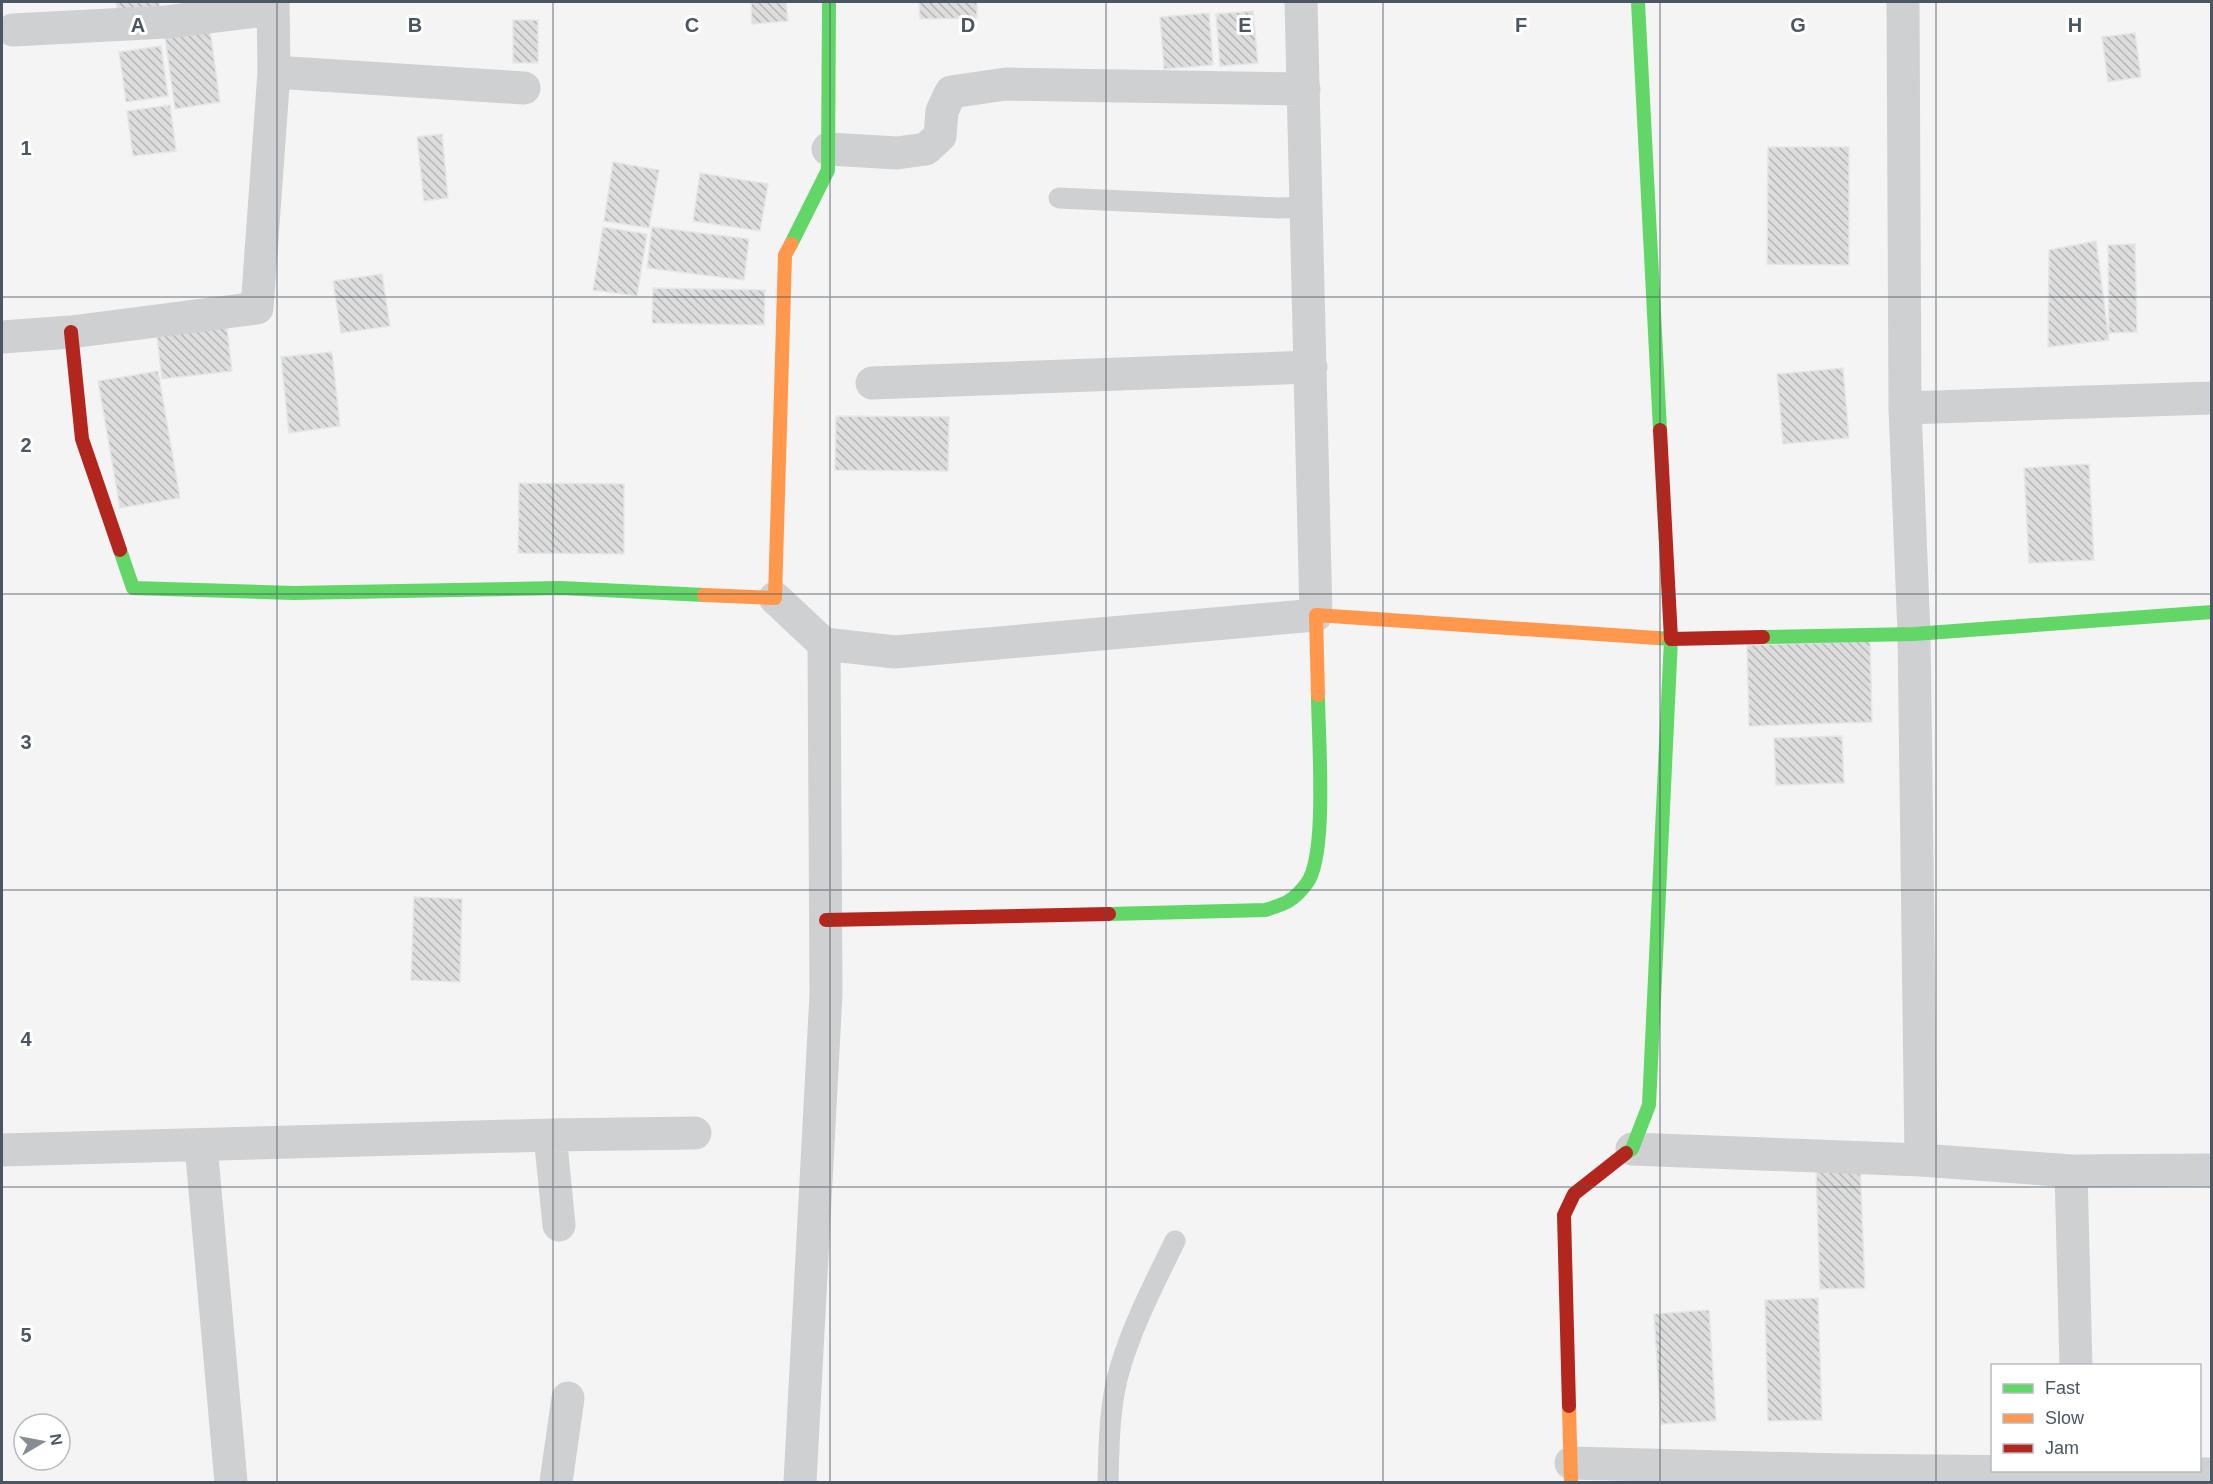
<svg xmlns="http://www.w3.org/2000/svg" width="2213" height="1484" font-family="Helvetica,sans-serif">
  <defs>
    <pattern id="building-back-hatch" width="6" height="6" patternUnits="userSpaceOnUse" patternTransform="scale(1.5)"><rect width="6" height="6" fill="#ddddde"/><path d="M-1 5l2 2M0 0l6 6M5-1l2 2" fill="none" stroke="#b5b6b7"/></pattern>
  </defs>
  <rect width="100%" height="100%" fill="#f4f4f4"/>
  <path fill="url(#building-back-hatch)" stroke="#e5e6e7" stroke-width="1.5" d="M116,2H159L160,8L118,16Z
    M751,2H786L788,21L752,24Z
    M919,2H977V18L920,19Z
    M1253,11L1258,63L1220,66L1216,14Z
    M1209,13L1213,65L1164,69L1160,17Z
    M513,20H538V63H513Z
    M210,30L220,102L175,109L165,36Z
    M2135,33L2141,77L2108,82L2102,37Z
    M161,46L168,96L126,102L119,52Z
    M170,105L176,151L133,156L127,111Z
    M442,134L448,198L424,201L417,137Z
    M1768,147H1849V265L1767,264Z
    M613,162L659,170L649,228L604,221Z
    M700,173L768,184L760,231L693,221Z
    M603,227L647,234L637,296L593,290Z
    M652,227L749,239L744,280L647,268Z
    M2096,241L2109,340L2048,347L2049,250Z
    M2135,244L2137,332L2109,333L2108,245Z
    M382,274L390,326L341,333L333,281Z
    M653,288L765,290L764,325L652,323Z
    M226,320L232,371L162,379L156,328Z
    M332,352L340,426L289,433L281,357Z
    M1843,368L1849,438L1783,444L1777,374Z
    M158,371L180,498L120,508L98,381Z
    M836,416L949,417L948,471L835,470Z
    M2089,464L2094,560L2029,563L2024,468Z
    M519,483L624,484V554L518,553Z
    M1870,641L1872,722L1749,726L1747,645Z
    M1842,736L1844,783L1776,785L1774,738Z
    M414,897L462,899L460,982L411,980Z
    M1860,1166L1865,1288L1820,1289L1816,1168Z
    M1818,1298L1822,1420L1768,1421L1765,1300Z
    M1709,1310L1716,1421L1661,1424L1654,1314Z"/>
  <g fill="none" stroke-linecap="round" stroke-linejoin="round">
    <path stroke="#ced0d2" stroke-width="21" d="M1059,198L1279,208L1307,207
      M1108,1482C1109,1445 1109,1405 1120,1368C1133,1324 1155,1282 1175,1241"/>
    <path stroke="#ced0d2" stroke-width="33" d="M1903,2L1905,408L1914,634L1921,1160
      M13,30L166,22L273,9
      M274,72L524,88
      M828,149L897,153L926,149L940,136L942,111L951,92L1006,84L1304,89
      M2,337L71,332L257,308L274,72L273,2
      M872,383L1311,367
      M1905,408L2212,398
      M775,598L824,644L895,652L1316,615L1301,2
      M550,1135L559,1225
      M201,1145L231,1482
      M1632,1149L1921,1160L2071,1171L2076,1366
      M2,1150L550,1135L695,1133
      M2071,1171L2212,1170
      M1571,1463L1841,1470L2212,1474
      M556,1482L568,1398
      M800,1482L826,994L824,644"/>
    <path stroke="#63d668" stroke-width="14" d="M1638,2L1660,430
      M791,244L828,170L829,2
      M120,550L133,588L293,593L561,588L704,595
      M1763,637L1914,634L2212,612
      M1109,914L1265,910C1285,904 1294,901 1307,883C1328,855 1318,734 1318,695
      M1626,1153L1632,1149L1649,1105L1671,639L1657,638"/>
    <path stroke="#ff974d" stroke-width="14" d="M704,595L775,598L785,255L791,244
      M1318,695L1316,615L1657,638
      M1569,1406L1571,1482"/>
    <path stroke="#b3261e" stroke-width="14" d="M71,332L82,439L120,550
      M1660,430L1671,639L1763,637
      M826,920L1109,914
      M1569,1406L1564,1215L1574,1194L1626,1153"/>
  </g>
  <path fill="none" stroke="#4a5661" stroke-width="1.5" stroke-opacity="0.55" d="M277,2V1482M553,2V1482M830,2V1482M1106,2V1482M1383,2V1482M1660,2V1482M1936,2V1482M2,297H2212M2,594H2212M2,890H2212M2,1187H2212"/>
  <g font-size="20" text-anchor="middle" font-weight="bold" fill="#4a5661" stroke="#fff" stroke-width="6" stroke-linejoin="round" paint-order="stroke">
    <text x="138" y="32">A</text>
    <text x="415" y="32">B</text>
    <text x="692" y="32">C</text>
    <text x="968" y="32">D</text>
    <text x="1245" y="32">E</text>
    <text x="1521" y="32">F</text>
    <text x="1798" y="32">G</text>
    <text x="2075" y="32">H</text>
    <text x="26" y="155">1</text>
    <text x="26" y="452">2</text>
    <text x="26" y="749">3</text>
    <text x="26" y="1046">4</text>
    <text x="26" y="1342">5</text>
  </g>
  <rect width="2213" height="1484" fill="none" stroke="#4a5661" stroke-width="6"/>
  <rect x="1991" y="1364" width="210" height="108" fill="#ffffff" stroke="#b7bbc0" stroke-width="1.5"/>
  <rect x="2003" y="1384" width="30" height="9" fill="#63d668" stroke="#b7bbc0" stroke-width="1.5"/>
  <text x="2045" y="1394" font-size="18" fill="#4a5661">Fast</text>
  <rect x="2003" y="1414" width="30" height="9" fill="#ff974d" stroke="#b7bbc0" stroke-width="1.5"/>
  <text x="2045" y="1424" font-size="18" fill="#4a5661">Slow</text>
  <rect x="2003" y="1444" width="30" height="9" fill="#b3261e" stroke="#b7bbc0" stroke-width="1.5"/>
  <text x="2045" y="1454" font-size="18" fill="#4a5661">Jam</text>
  <g transform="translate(42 1442) rotate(80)"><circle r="28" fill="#ffffff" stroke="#b7bbc0" stroke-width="1.5"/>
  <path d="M0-4.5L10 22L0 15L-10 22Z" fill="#868d94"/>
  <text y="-9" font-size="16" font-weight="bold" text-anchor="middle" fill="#4a5661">N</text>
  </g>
</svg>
